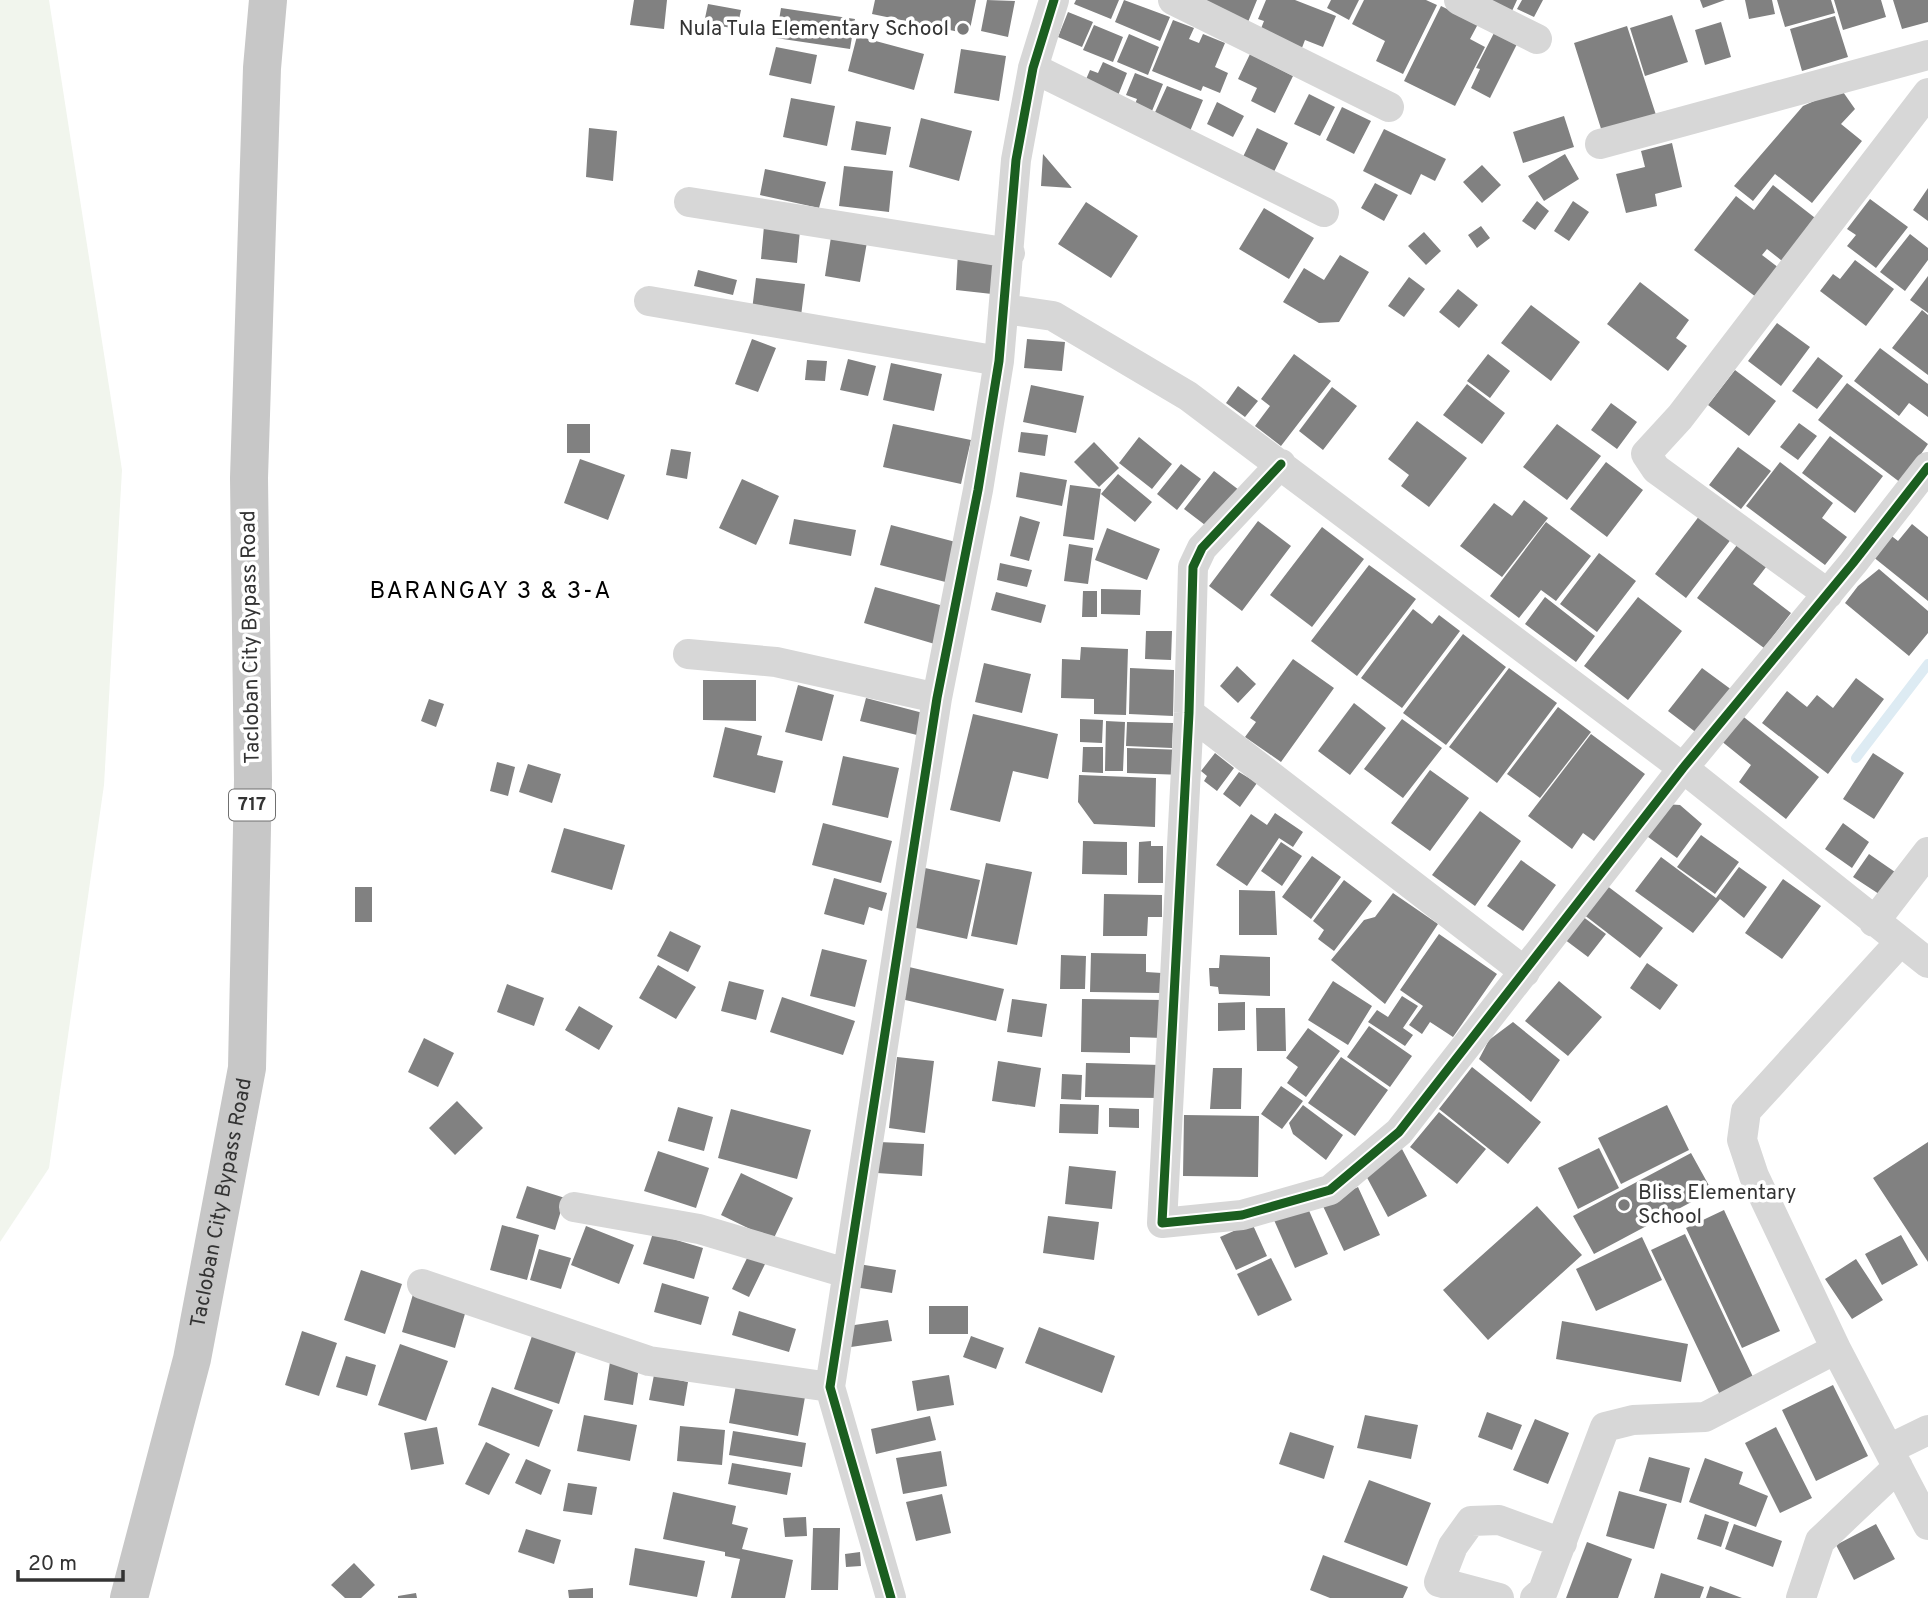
<svg xmlns="http://www.w3.org/2000/svg" width="1928" height="1598" font-family="Overpass,sans-serif">
  <rect width="100%" height="100%" fill="#fff"/>
  <path fill="#f1f5ed" d="M0,0H49L122,470L104,785L49,1168L0,1242Z"/>
  <g fill="none" stroke-linecap="round" stroke-linejoin="round">
    <path stroke="#ddebf3" stroke-width="10" d="M1856,758L1928,664"/>
  </g>
  <path fill="#818181" d="M634,0H667L664,29L630,25Z
    M875,0H976L969,34L872,14Z
    M987,0L1015,1L1008,37L981,31Z
    M1076,0H1119L1111,19L1074,4Z
    M1124,0L1170,17L1160,41L1115,22Z
    M1196,0H1257L1248,22Z
    M1266,0H1295L1336,16L1323,47L1305,40L1298,58L1256,41L1264,21L1258,19Z
    M1331,0H1359L1349,20L1327,8Z
    M1364,0H1426L1437,5L1403,74L1376,61L1385,41L1352,24Z
    M1489,0H1517L1512,11Z
    M1522,0H1543L1534,17L1517,9Z
    M1700,0H1725L1703,8Z
    M1745,0H1772L1775,14L1749,19Z
    M1777,0H1831L1835,13L1785,27Z
    M1834,0H1881L1886,17L1843,30Z
    M1893,0H1928V22L1902,29Z
    M708,4L741,10L737,29L704,23Z
    M1441,6L1478,24L1470,39L1485,47L1455,106L1404,81Z
    M781,8L855,19L850,49L776,38Z
    M1068,12L1093,22L1082,47L1058,37Z
    M1672,15L1688,62L1645,76L1630,28Z
    M1835,16L1848,57L1802,71L1790,29Z
    M1173,20L1194,28L1189,39L1199,43L1203,34L1225,43L1215,67L1228,73L1220,93L1203,86L1201,91L1152,71Z
    M1721,22L1731,57L1705,65L1695,30Z
    M1094,25L1123,37L1113,62L1083,50Z
    M1627,26L1657,118L1603,135L1574,43Z
    M1495,31L1518,42L1490,98L1471,88L1480,69L1476,68Z
    M1129,34L1159,47L1148,75L1117,62Z
    M857,36L924,54L914,90L848,71Z
    M776,47L817,55L811,84L769,75Z
    M961,49L1006,56L999,101L954,93Z
    M1250,54L1293,76L1275,113L1251,101L1257,88L1238,79Z
    M1103,62L1127,73L1117,98L1084,84L1090,70L1098,73Z
    M1135,73L1163,84L1152,111L1135,104L1137,99L1126,95Z
    M1167,86L1203,100L1188,136L1151,121Z
    M1841,89L1855,109L1841,124L1862,141L1812,203L1775,174L1753,201L1734,186L1803,106Z
    M1309,94L1335,107L1320,136L1294,124Z
    M791,98L835,106L827,146L783,137Z
    M1217,102L1244,116L1233,137L1207,124Z
    M1342,107L1371,121L1354,154L1326,140Z
    M1564,116L1574,147L1523,163L1513,132Z
    M921,118L972,131L959,181L909,167Z
    M856,121L891,127L886,155L851,150Z
    M589,128L617,131L613,181L586,177Z
    M1257,128L1288,143L1271,178L1240,163Z
    M1384,129L1446,159L1435,181L1421,174L1411,195L1363,171Z
    M1672,143L1682,187L1655,194L1657,206L1626,213L1616,174L1645,167L1641,151Z
    M1043,154L1072,188L1041,186Z
    M1565,154L1579,179L1544,201L1528,176Z
    M1482,165L1501,185L1482,203L1463,182Z
    M844,166L893,171L889,212L839,206Z
    M765,169L826,182L819,208L760,195Z
    M1375,183L1398,195L1384,221L1361,208Z
    M1773,185L1819,221L1786,264L1767,249L1762,255L1779,268L1756,297L1694,250L1736,196L1754,210Z
    M1928,188V221L1913,210Z
    M1870,199L1908,227L1876,268L1847,246L1856,235L1847,229Z
    M1537,201L1549,211L1535,230L1522,221Z
    M1573,201L1589,212L1569,241L1554,231Z
    M1086,202L1138,236L1111,278L1058,244Z
    M1264,208L1314,238L1289,279L1239,249Z
    M764,226L800,230L797,263L761,259Z
    M1481,226L1490,238L1477,248L1468,235Z
    M1424,232L1441,251L1426,265L1408,246Z
    M1910,234L1928,248V260L1905,291L1880,272Z
    M831,237L867,242L860,282L825,276Z
    M958,252L995,255L992,294L956,290Z
    M1340,255L1369,272L1339,322L1319,323L1283,302L1304,268L1324,280Z
    M1855,260L1894,289L1866,326L1820,291L1833,274L1840,279Z
    M698,270L737,280L733,295L694,286Z
    M1928,276V313L1910,300Z
    M1409,277L1425,289L1404,317L1388,306Z
    M756,278L805,284L801,316L752,310Z
    M1640,282L1689,320L1676,338L1687,346L1668,371L1607,324Z
    M1458,289L1478,305L1459,328L1439,312Z
    M1531,305L1580,342L1551,381L1501,343Z
    M1922,310L1928,315V375L1892,348Z
    M1777,323L1810,347L1781,386L1748,361Z
    M752,339L776,348L758,392L735,384Z
    M1027,339L1065,342L1062,371L1024,368Z
    M1880,348L1928,384V417L1909,403L1899,416L1854,381Z
    M1294,354L1331,381L1281,446L1255,426L1270,406L1261,399Z
    M1488,354L1510,371L1490,398L1467,381Z
    M1818,357L1843,376L1817,409L1792,391Z
    M848,359L876,366L868,396L840,390Z
    M807,360L827,361L825,381L805,380Z
    M891,363L942,374L934,411L883,400Z
    M1735,370L1776,401L1749,436L1708,405Z
    M1847,383L1928,444L1901,483L1818,420Z
    M1467,384L1505,413L1482,444L1443,415Z
    M1031,385L1084,396L1076,433L1023,422Z
    M1238,386L1258,401L1245,417L1226,403Z
    M1332,387L1357,406L1323,450L1299,431Z
    M1611,403L1637,422L1617,449L1591,430Z
    M1417,421L1467,458L1429,507L1401,486L1409,475L1388,459Z
    M1799,423L1817,436L1798,460L1780,447Z
    M567,424H590V453H567Z
    M893,424L971,440L961,484L883,467Z
    M1557,424L1601,456L1567,500L1523,467Z
    M1021,432L1048,435L1045,456L1018,452Z
    M1830,436L1883,476L1855,513L1802,473Z
    M1139,437L1172,464L1152,489L1119,463Z
    M1094,442L1119,468L1099,487L1074,462Z
    M1738,447L1771,471L1741,509L1709,485Z
    M671,449L691,452L687,479L666,475Z
    M580,459L625,475L608,520L564,503Z
    M1606,462L1643,490L1607,537L1570,509Z
    M1780,462L1833,503L1822,518L1847,537L1825,565L1746,506Z
    M1181,464L1201,479L1177,510L1157,494Z
    M1214,471L1239,490L1209,528L1184,509Z
    M1020,472L1067,480L1062,506L1016,497Z
    M1118,474L1152,502L1135,522L1101,494Z
    M742,479L779,496L756,545L719,528Z
    M1070,485L1101,489L1094,540L1063,536Z
    M1524,500L1548,518L1502,577L1460,546L1494,503L1512,516Z
    M1700,515L1732,538L1686,598L1655,574Z
    M1020,516L1040,522L1029,561L1010,556Z
    M794,519L856,530L851,556L789,544Z
    M1258,521L1291,546L1242,611L1209,586Z
    M1546,522L1591,556L1556,601L1541,590L1519,618L1490,596Z
    M1912,524L1928,537V601L1872,556L1889,534L1898,541Z
    M891,525L967,545L957,585L880,565Z
    M1322,527L1364,559L1312,627L1270,595Z
    M1107,528L1160,549L1147,580L1095,560Z
    M1069,544L1093,548L1088,584L1064,581Z
    M1737,545L1766,567L1753,584L1791,613L1764,648L1697,598Z
    M1599,553L1636,581L1597,632L1560,604Z
    M1000,563L1032,570L1027,587L997,580Z
    M1369,565L1416,599L1357,676L1311,641Z
    M1879,569L1928,611V633L1909,656L1845,603L1858,586Z
    M875,587L947,607L938,645L864,623Z
    M1101,589L1141,590L1140,615L1101,614Z
    M1083,591H1097V617H1082Z
    M996,592L1046,605L1041,623L991,610Z
    M1545,597L1595,636L1576,662L1525,624Z
    M1638,597L1682,631L1628,700L1584,666Z
    M1413,609L1432,624L1439,615L1460,631L1402,708L1361,678Z
    M1146,631H1172L1171,660L1145,659Z
    M1463,634L1506,667L1446,745L1403,713Z
    M1081,647L1128,649L1126,715L1094,714V699L1061,698L1062,659L1080,660Z
    M1293,659L1334,688L1281,762L1245,737L1256,722L1250,718Z
    M984,663L1031,674L1022,713L975,702Z
    M1237,666L1256,684L1238,703L1220,686Z
    M1130,668L1174,670L1173,716L1129,714Z
    M1509,668L1557,703L1497,783L1449,747Z
    M1702,668L1736,693L1702,737L1668,711Z
    M1856,678L1884,699L1828,774L1762,723L1787,691L1807,707L1817,695L1833,708Z
    M703,680H756V721L703,720Z
    M798,685L834,695L822,741L785,732Z
    M866,698L923,713L917,735L860,721Z
    M429,699L444,704L436,727L421,721Z
    M1354,703L1386,728L1350,775L1318,751Z
    M1558,707L1591,732L1540,798L1507,774Z
    M973,714L1058,734L1048,779L1013,771L1000,822L950,810Z
    M1740,714L1819,777L1786,819L1739,782L1751,765L1720,740Z
    M1080,719L1103,720L1102,743L1080,742Z
    M1402,719L1442,748L1403,798L1364,769Z
    M1106,721L1125,722L1123,771H1105Z
    M1127,722L1173,723L1172,748L1126,746Z
    M725,727L762,736L757,755L783,761L775,793L713,777Z
    M1591,734L1645,774L1594,841L1583,833L1572,849L1528,816Z
    M1083,747H1103V773L1082,772Z
    M1127,748L1184,750V775L1127,773Z
    M1215,753L1234,768L1217,791L1204,781L1207,776L1201,771Z
    M1873,753L1904,773L1874,819L1843,799Z
    M843,756L899,768L888,818L832,805Z
    M497,762L515,767L508,796L490,791Z
    M528,764L561,774L552,803L519,792Z
    M1430,770L1469,798L1430,851L1391,823Z
    M1239,772L1257,783L1240,807L1223,794Z
    M1079,775L1156,778L1155,827L1094,824L1078,802Z
    M1664,804L1680,805L1702,824L1677,858L1644,834Z
    M1480,811L1521,841L1475,906L1432,875Z
    M1275,813L1303,832L1293,847L1279,838L1247,886L1216,865L1251,814L1267,825Z
    M823,823L892,841L881,883L812,865Z
    M1843,823L1869,842L1852,868L1825,849Z
    M564,828L625,845L612,890L551,872Z
    M1701,835L1739,862L1715,894L1677,867Z
    M1083,841L1127,842V875L1082,874Z
    M1151,841V846H1163V883H1138L1139,842Z
    M1281,842L1302,856L1282,886L1261,871Z
    M1869,854L1895,872L1879,894L1853,877Z
    M1312,856L1341,877L1311,919L1282,897Z
    M1661,857L1716,898L1739,867L1767,887L1744,918L1720,899L1693,933L1635,891Z
    M1521,860L1556,885L1523,931L1487,906Z
    M986,863L1032,872L1017,945L971,936Z
    M925,868L980,880L967,939L912,927Z
    M834,878L887,893L882,911L869,907L864,925L824,914Z
    M1783,879L1821,906L1782,959L1745,933Z
    M1344,880L1372,901L1334,951L1318,939L1324,930L1313,921Z
    M1606,885L1663,928L1640,958L1583,914Z
    M355,887H372V922H355Z
    M1239,890L1275,891L1277,935H1239Z
    M1393,893L1438,924L1385,1004L1331,960L1364,920L1375,917Z
    M1104,894L1162,895V917H1148L1147,936H1103Z
    M1578,913L1606,934L1588,957L1560,936Z
    M670,931L701,946L688,972L657,956Z
    M1439,934L1497,974L1453,1037L1430,1022L1422,1034L1409,1025L1423,1006L1400,990Z
    M822,949L867,960L855,1007L810,996Z
    M1091,953L1146,954V972L1162,973V993L1090,992Z
    M1061,955L1086,956L1085,989H1060Z
    M1220,955L1270,957V996L1219,994L1218,987L1210,986L1209,968H1219Z
    M1647,963L1678,985L1660,1010L1630,988Z
    M658,965L696,987L676,1019L639,998Z
    M909,967L1004,989L996,1021L901,999Z
    M729,981L764,990L756,1020L721,1011Z
    M1333,981L1372,1006L1348,1045L1308,1020Z
    M1559,981L1602,1017L1568,1056L1525,1021Z
    M507,984L544,998L534,1026L497,1012Z
    M1402,996L1418,1006L1403,1028L1413,1035L1405,1046L1368,1022L1377,1010L1388,1017Z
    M782,997L855,1021L843,1055L770,1032Z
    M1012,999L1047,1004L1042,1037L1007,1032Z
    M1082,999L1165,1000L1164,1038L1130,1037V1053L1081,1052Z
    M1245,1002V1030L1218,1031V1003Z
    M579,1006L613,1026L599,1050L565,1030Z
    M1256,1008H1285L1286,1051H1257Z
    M1513,1022L1560,1060L1531,1102L1479,1059L1489,1040Z
    M1369,1026L1412,1056L1390,1087L1347,1057Z
    M1308,1028L1340,1051L1306,1097L1287,1083L1298,1067L1286,1058Z
    M424,1038L454,1053L438,1087L408,1072Z
    M897,1057L934,1061L925,1133L889,1128Z
    M1341,1057L1388,1090L1355,1136L1308,1103Z
    M998,1061L1041,1068L1035,1107L992,1101Z
    M1086,1063L1161,1065L1160,1098L1085,1097Z
    M1472,1067L1541,1122L1508,1164L1439,1109Z
    M1213,1068H1242L1241,1109H1210Z
    M1062,1074L1082,1075L1081,1100L1061,1099Z
    M1281,1086L1303,1101L1282,1129L1261,1114Z
    M457,1101L483,1128L455,1155L429,1128Z
    M1060,1104L1099,1105L1098,1134L1059,1133Z
    M1303,1105L1343,1135L1326,1160L1293,1134L1289,1123Z
    M1667,1105L1689,1150L1621,1184L1598,1138Z
    M678,1107L713,1117L704,1151L668,1141Z
    M1109,1108L1139,1109V1128L1109,1127Z
    M731,1109L811,1130L797,1179L718,1158Z
    M1439,1112L1486,1149L1457,1184L1410,1147Z
    M1184,1115L1259,1116L1258,1177L1183,1176Z
    M879,1142L924,1144L922,1176L877,1173Z
    M1928,1142V1262L1873,1178Z
    M1599,1148L1619,1188L1578,1209L1558,1168Z
    M1402,1149L1427,1196L1388,1217L1363,1170Z
    M658,1151L709,1168L696,1208L644,1191Z
    M1691,1153L1712,1191L1594,1254L1573,1216Z
    M1069,1166L1116,1171L1112,1209L1065,1204Z
    M741,1173L793,1198L773,1240L721,1215Z
    M527,1186L565,1198L555,1230L516,1218Z
    M1358,1187L1380,1235L1344,1251L1322,1204Z
    M1307,1206L1328,1254L1295,1268L1274,1220Z
    M1537,1206L1582,1255L1488,1340L1443,1290Z
    M1724,1210L1780,1331L1742,1348L1686,1228Z
    M1048,1216L1099,1222L1094,1260L1043,1253Z
    M1252,1223L1267,1256L1236,1270L1220,1237Z
    M502,1225L539,1235L527,1280L490,1270Z
    M586,1226L634,1245L619,1284L571,1265Z
    M653,1233L703,1248L694,1279L643,1264Z
    M1685,1234L1754,1379L1720,1395L1651,1250Z
    M1901,1235L1918,1265L1882,1285L1865,1254Z
    M1642,1237L1662,1280L1596,1311L1576,1269Z
    M539,1249L571,1258L561,1289L530,1280Z
    M749,1254L766,1262L749,1297L732,1289Z
    M1271,1258L1292,1300L1258,1316L1237,1274Z
    M1856,1259L1883,1300L1852,1319L1825,1279Z
    M852,1263L896,1270L892,1293L848,1286Z
    M361,1270L402,1284L385,1334L344,1320Z
    M662,1283L709,1297L701,1325L654,1312Z
    M416,1284L469,1300L455,1348L402,1332Z
    M929,1306H968V1334H929Z
    M739,1311L796,1329L789,1352L732,1335Z
    M888,1320L892,1341L851,1347L848,1326Z
    M1562,1321L1688,1344L1681,1382L1556,1359Z
    M1039,1327L1115,1356L1102,1393L1025,1363Z
    M534,1330L578,1345L559,1404L514,1389Z
    M302,1331L337,1343L319,1396L285,1385Z
    M971,1336L1004,1348L996,1369L963,1357Z
    M400,1344L448,1361L426,1421L378,1405Z
    M346,1356L376,1365L367,1396L336,1387Z
    M610,1362L639,1367L633,1405L604,1400Z
    M654,1375L688,1382L684,1406L649,1400Z
    M949,1375L954,1405L917,1411L912,1381Z
    M736,1385L805,1397L798,1436L729,1423Z
    M1833,1385L1868,1456L1816,1481L1782,1410Z
    M492,1387L553,1410L539,1447L478,1425Z
    M1487,1412L1522,1425L1512,1450L1478,1437Z
    M584,1415L637,1425L630,1461L577,1451Z
    M1365,1415L1418,1425L1411,1459L1357,1448Z
    M930,1416L936,1440L876,1454L871,1429Z
    M1535,1419L1569,1433L1548,1484L1513,1470Z
    M680,1426L725,1430L722,1465L677,1461Z
    M437,1427L444,1464L411,1470L404,1433Z
    M1776,1427L1812,1498L1780,1513L1745,1443Z
    M733,1431L806,1443L802,1467L729,1455Z
    M1290,1432L1334,1446L1324,1479L1279,1464Z
    M486,1442L510,1454L489,1495L465,1484Z
    M941,1451L947,1486L903,1494L896,1458Z
    M1649,1457L1690,1468L1681,1503L1639,1491Z
    M1705,1458L1743,1472L1739,1484L1768,1496L1756,1527L1689,1502Z
    M526,1459L551,1470L541,1495L515,1483Z
    M732,1463L791,1473L787,1495L728,1484Z
    M1369,1480L1431,1503L1407,1566L1344,1542Z
    M568,1483L597,1487L592,1515L563,1511Z
    M1619,1491L1667,1504L1654,1549L1606,1536Z
    M673,1492L736,1506L732,1524L748,1528L742,1549L793,1560L785,1598H731L740,1559L725,1556V1552L663,1539Z
    M942,1494L951,1533L916,1541L906,1502Z
    M1705,1514L1729,1522L1721,1547L1697,1539Z
    M806,1517L807,1536L785,1537L783,1518Z
    M1734,1524L1782,1541L1773,1567L1725,1549Z
    M1876,1524L1895,1559L1854,1580L1836,1545Z
    M813,1528H840L838,1590H811Z
    M526,1529L561,1540L554,1564L518,1552Z
    M1587,1542L1632,1559L1618,1598H1566Z
    M635,1548L705,1561L697,1597L629,1585Z
    M860,1552L861,1566L846,1567L845,1554Z
    M1323,1555L1408,1587L1403,1598H1330L1310,1590Z
    M354,1563L375,1585L361,1598H345L331,1585Z
    M1661,1573L1704,1587L1700,1598H1654Z
    M1710,1586L1742,1598H1706Z
    M593,1588V1598H569L568,1590Z
    M416,1593L417,1598H398V1596Z"/>
  <g fill="none" stroke-linecap="round" stroke-linejoin="round">
    <path stroke="#d7d7d7" stroke-width="30" d="M1173,0L1389,107
      M1459,0L1537,39
      M1033,68L1324,212
      M1600,144L1928,55
      M689,202L1010,253
      M649,301L999,361
      M1004,309L1053,316L1188,396L1683,768L1928,963
      M1281,464L1202,548L1193,567L1189,713L1162,1223L1242,1215L1330,1190L1399,1132L1683,768L1853,563L1928,467
      M1828,594L1656,469L1646,454L1680,417L1928,93
      M688,654L776,662L937,698
      M1189,713L1525,972
      M1874,922L1928,852
      M1900,942L1746,1111L1742,1140L1754,1176L1836,1349L1928,1525
      M574,1207L699,1229L846,1273
      M422,1284L649,1361L830,1387
      M1889,1449L1928,1430
      M891,1598L830,1387L937,698L978,490L999,361L1016,160L1033,68L1054,0
      M1499,1598L1439,1582L1453,1546L1471,1521L1499,1520L1562,1543
      M1535,1598L1543,1591L1605,1427L1633,1420L1705,1417L1836,1349
      M1801,1598L1820,1541L1898,1467"/>
    <path stroke="#c7c7c7" stroke-width="38" id="s1" d="M129,1598L192,1359L247,1068L253,780L249,478L262,68L268,0"/>
    <defs>
      <path id="cycleway" d="M1281,464L1202,548L1193,567L1189,713L1162,1223L1242,1215L1330,1190L1399,1132L1683,768L1853,563L1928,467
        M891,1598L830,1387L937,698L978,490L999,361L1016,160L1033,68L1054,0"/>
    </defs>
    <use href="#cycleway" stroke="#fff" stroke-width="13"/>
    <use href="#cycleway" stroke="#1b5e20" stroke-width="9"/>
  </g>
  <g fill="#7a7a7a" stroke="#fff" stroke-width="2.5">
    <circle cx="963" cy="29" r="7"/>
    <circle cx="1624" cy="1205" r="7"/>
  </g>
  <g text-anchor="middle" dominant-baseline="central" stroke-width="7" stroke-linejoin="round" paint-order="stroke">
    <rect fill="#fff" stroke="#707070" stroke-width="2" x="229" y="789.5" width="46" height="31" rx="5"/>
    <g font-size="19" font-weight="bold" fill="#333">
      <text x="252" y="805">717</text>
    </g>
    <g font-size="21" fill="#333" stroke="#fff" text-anchor="end">
      <text x="949" y="29">Nula Tula Elementary School</text>
      <text x="1638" y="1193" text-anchor="start">Bliss Elementary<tspan x="1638" dy="24">School</tspan></text>
    </g>
    <g font-size="21" fill="#333" stroke="#fff">
      <text transform="translate(251 637) rotate(-91)">Tacloban City Bypass Road</text>
      <text stroke="none"><textPath href="#s1" startOffset="406">Tacloban City Bypass Road</textPath></text>
    </g>
    <g font-size="24" letter-spacing="2" fill="#000" stroke="#fff">
      <text x="491" y="592">BARANGAY 3 &amp; 3-A</text>
    </g>
  </g>
  <path d="M18 1570v10h105v-10" fill="none" stroke="#333333" stroke-width="3.5"/>
  <text x="28" y="1570" font-size="21" fill="#333333" stroke="#ffffff" stroke-width="5" paint-order="stroke">20 m</text>
</svg>
